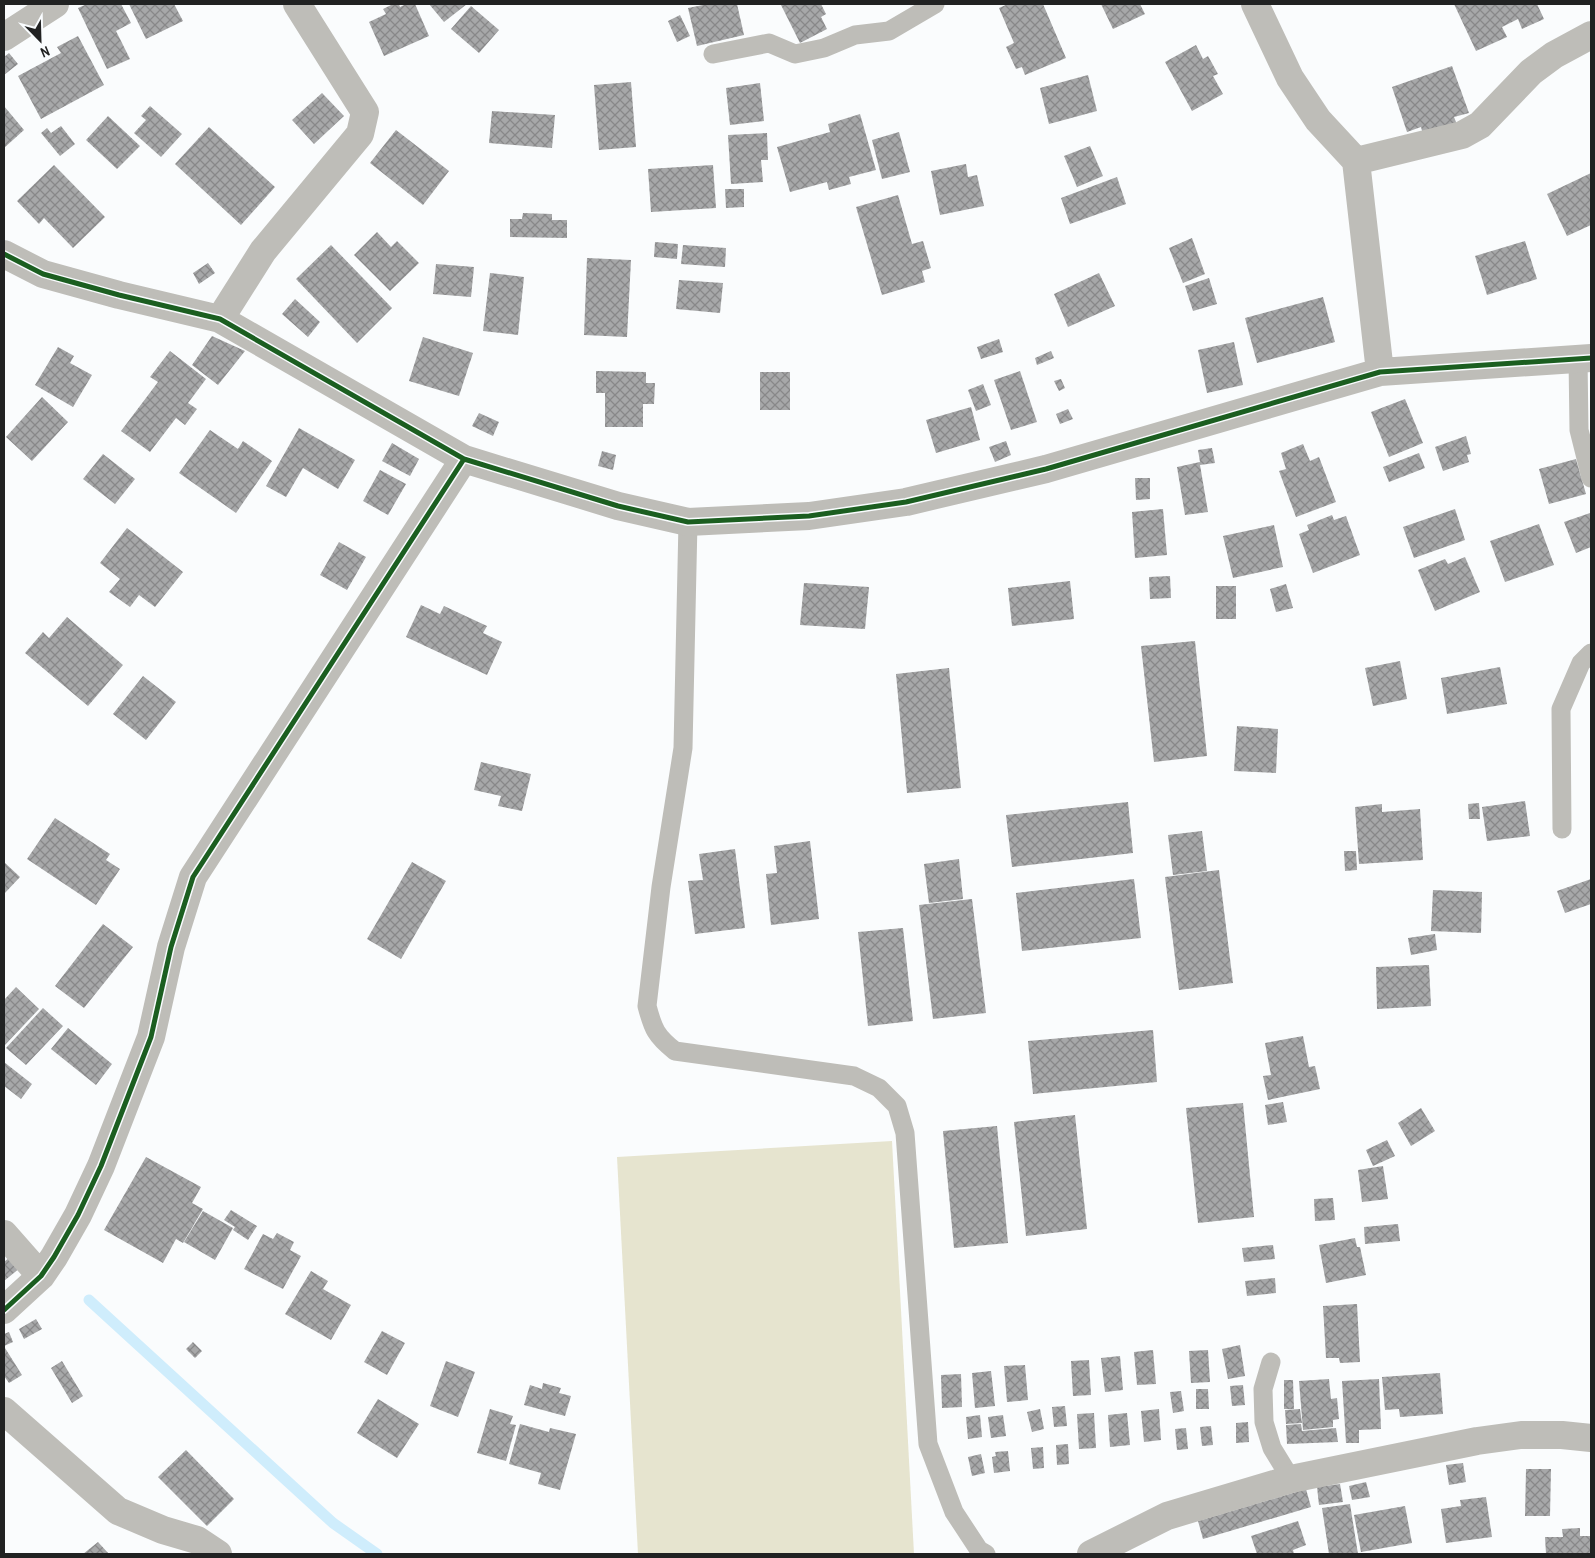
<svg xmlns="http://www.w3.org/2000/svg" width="1595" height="1558" font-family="'Archivo Narrow',sans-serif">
  <defs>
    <pattern id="building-cross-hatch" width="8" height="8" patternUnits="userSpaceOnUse" patternTransform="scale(1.25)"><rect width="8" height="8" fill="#a7a8a9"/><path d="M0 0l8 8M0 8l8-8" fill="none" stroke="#888889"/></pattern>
  </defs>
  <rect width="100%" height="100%" fill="#fafcfd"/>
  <path fill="#e6e4cf" d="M892,1141L914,1554H638L617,1157Z"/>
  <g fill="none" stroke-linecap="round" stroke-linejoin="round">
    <path stroke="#cfedfc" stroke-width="11" d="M89,1300L333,1523L377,1554"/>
  </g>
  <path fill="url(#building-cross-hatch)" d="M87,4H121L131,23L116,31L130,59L107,69L78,8Z
    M129,4H174L183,21L146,39Z
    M393,4H399L400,7L406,4H415L429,36L384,56L369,22L386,14L383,9Z
    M429,4H467L444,22Z
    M708,4H737L744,35L697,46L688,8Z
    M783,4H821L826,14L821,17L827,29L800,43L781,5Z
    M1008,4H1043L1066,58L1025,75L1022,67L1016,69L1006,47L1014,43L999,8Z
    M1101,4H1140L1145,14L1113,29Z
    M1454,4H1537L1544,19L1522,29L1518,19L1502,27L1507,37L1476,51Z
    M471,6L499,30L479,53L451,29Z
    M680,15L690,36L677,42L668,21Z
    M78,36L104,85L41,119L18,76L61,53L57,47Z
    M1196,45L1203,59L1208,56L1218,74L1213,76L1223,94L1192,111L1165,62Z
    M9,53L18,64L4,75V57Z
    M1452,66L1469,113L1454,117L1458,127L1424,138L1421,127L1407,132L1392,87Z
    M1088,75L1097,111L1049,124L1040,88Z
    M631,82L636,147L599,150L594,85Z
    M760,83L764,121L730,125L726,88Z
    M322,93L344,116L314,144L292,120Z
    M4,106L24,130L4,148Z
    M150,106L182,134L161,157L134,133L146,120L141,116Z
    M492,111L555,115L552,148L489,143Z
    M860,114L876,170L849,177L851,184L829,190L827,182L790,192L777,147L830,132L828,124Z
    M108,116L140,146L117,169L86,140Z
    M61,126L75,144L60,156L41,133L47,128L51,133Z
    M209,127L275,187L241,225L175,164Z
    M396,130L449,171L423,205L370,163Z
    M899,132L910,172L882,179L872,140Z
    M767,133L768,160H761L763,182L731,184L728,135Z
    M1090,146L1103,176L1077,187L1064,156Z
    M966,164L968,177L977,175L984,206L940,215L931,171Z
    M54,165L105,217L73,248L44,218L39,224L17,201Z
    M713,165L716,208L651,212L648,169Z
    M1591,173V225L1567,236L1547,194Z
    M1117,177L1126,204L1070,224L1061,198Z
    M725,189H744V207L726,208Z
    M898,195L912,244L923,241L931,268L922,271L925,282L882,295L856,207Z
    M523,213L552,214V220H567V238L510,237V219H522Z
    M377,232L391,247L397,241L419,263L390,291L354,255Z
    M1192,238L1205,274L1183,283L1169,248Z
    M1525,241L1537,279L1487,295L1475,256Z
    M655,242L678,244L677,259L654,257Z
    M331,245L392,308L357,343L296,279Z
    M683,245L726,248L725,267L681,264Z
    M587,258L631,260L627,337L584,335Z
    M208,263L215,273L199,284L193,273Z
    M436,264L474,267L471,297L433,294Z
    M490,273L524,277L518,335L483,331Z
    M1099,273L1115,306L1068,327L1054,294Z
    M1209,278L1217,304L1193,311L1185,286Z
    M679,280L723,283L720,313L676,309Z
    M1323,297L1335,342L1257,363L1245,318Z
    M295,299L320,322L308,337L282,314Z
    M212,336L245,351L218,385L192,365Z
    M423,337L473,353L459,396L409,381Z
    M999,339L1003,352L981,359L977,347Z
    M1234,342L1243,385L1207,393L1198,350Z
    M58,347L74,356L70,363L92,375L73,407L35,385Z
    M170,351L206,379L188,403L197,409L185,425L176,418L150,452L121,431L158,382L150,377Z
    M1051,351L1054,358L1037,365L1035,358Z
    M596,371L646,372V383H655L654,404H643V427H605V393H596Z
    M1020,371L1037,422L1011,430L994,380Z
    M760,372H790V410H760Z
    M1061,379L1065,388L1059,391L1054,381Z
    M983,384L991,405L976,411L968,390Z
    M42,397L68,422L32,461L6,437Z
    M1405,399L1423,443L1389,457L1371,412Z
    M971,407L980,440L936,453L926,420Z
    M1068,409L1073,419L1060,424L1056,414Z
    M479,413L499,422L493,436L472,426Z
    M299,428L355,460L338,489L303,468L286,497L266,486Z
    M210,430L238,449L243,441L272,461L236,513L179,473Z
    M1466,436L1471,454L1467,455L1469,462L1443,471L1435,447Z
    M1006,441L1011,455L995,462L989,447Z
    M392,443L419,459L410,476L382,461Z
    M1303,444L1310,461L1319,457L1336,502L1296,517L1279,471L1286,469L1281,453Z
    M1212,448L1215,463L1200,465L1208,512L1185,515L1177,467L1200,462L1198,450Z
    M602,451L616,455L613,470L598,466Z
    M1419,453L1425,468L1389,482L1383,467Z
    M103,454L135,479L115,504L83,479Z
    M1576,459L1586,494L1549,504L1539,469Z
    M380,470L406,484L388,515L363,501Z
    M1135,478H1150V499L1136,500Z
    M1163,509L1167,555L1135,558L1132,512Z
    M1455,509L1465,540L1414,558L1403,527Z
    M1590,513L1591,517V547L1576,553L1564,522Z
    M1332,515L1334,520L1346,516L1360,555L1313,573L1299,534L1309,530L1307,525Z
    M1539,524L1554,565L1505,582L1490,541Z
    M1274,525L1283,567L1233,578L1223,536Z
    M127,528L183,572L155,607L139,595L130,607L109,592L120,579L100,563Z
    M339,542L366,557L347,590L320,575Z
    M1465,557L1480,592L1435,611L1418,570L1445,559L1448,564Z
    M1170,576L1171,598L1150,599L1149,577Z
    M1070,581L1074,619L1012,626L1008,588Z
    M804,583L869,587L865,629L800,625Z
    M1286,584L1293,608L1276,612L1270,589Z
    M1216,586H1236V619H1216Z
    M421,605L440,614L444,606L487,626L483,633L502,642L487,675L406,637Z
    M67,617L123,665L88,706L25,653L43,632L49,638Z
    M1195,641L1207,756L1154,762L1141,646Z
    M1400,661L1407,699L1373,706L1365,668Z
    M1500,667L1507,704L1447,714L1441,678Z
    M949,668L961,788L907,793L896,674Z
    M143,676L176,702L146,740L113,714Z
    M1237,726L1278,729L1276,773L1234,771Z
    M481,762L531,774L522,811L498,806L501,796L474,790Z
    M1525,801L1530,836L1487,841L1482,807Z
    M1128,802L1133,853L1012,867L1006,815Z
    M1479,803L1480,819H1469L1468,804Z
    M1382,804V812L1420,809L1423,860L1359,864L1355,807Z
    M55,818L110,854L106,860L120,869L96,905L27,859Z
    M1202,831L1207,871L1173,875L1168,835Z
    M810,841L819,919L771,925L766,874L777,873L774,846Z
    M735,849L745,928L695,934L688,881L703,880L699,854Z
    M1344,851H1356L1357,870L1345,871Z
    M959,859L963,899L929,903L924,864Z
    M4,862L20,877L4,894Z
    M412,862L446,881L401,959L367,939Z
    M1219,870L1233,983L1179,990L1165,877Z
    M1134,879L1141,938L1022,951L1016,893Z
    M1591,879V904L1565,913L1557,891Z
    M1433,890L1482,892L1481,933L1431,931Z
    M972,899L986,1013L933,1019L919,905Z
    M103,924L133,947L84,1008L55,986Z
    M903,928L913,1021L868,1026L858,932Z
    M1435,934L1437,950L1411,955L1408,938Z
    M1429,965L1431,1006L1377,1009L1376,967Z
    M16,987L39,1009L4,1046V1000Z
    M43,1008L63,1026L26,1065L6,1048Z
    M68,1028L112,1064L96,1085L51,1049Z
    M1153,1030L1157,1082L1033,1094L1028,1041Z
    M1303,1036L1309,1067L1315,1066L1320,1089L1268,1100L1263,1076L1271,1075L1265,1043Z
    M4,1062L32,1084L21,1099L4,1086Z
    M1283,1102L1287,1122L1268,1125L1265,1105Z
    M1243,1103L1254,1217L1198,1223L1186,1108Z
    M1421,1108L1435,1131L1411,1146L1398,1123Z
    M1075,1115L1087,1229L1026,1236L1014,1122Z
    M997,1126L1008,1243L954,1248L943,1131Z
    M1387,1140L1395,1156L1373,1166L1366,1150Z
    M146,1157L201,1187L192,1203L203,1209L183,1243L176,1239L163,1263L104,1230Z
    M1383,1166L1388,1199L1362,1202L1358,1170Z
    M1333,1198L1335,1220L1315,1221L1314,1199Z
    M231,1210L257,1226L248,1240L233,1230L235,1227L224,1220Z
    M203,1211L233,1228L215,1260L184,1242Z
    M1398,1224L1400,1241L1365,1244L1364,1227Z
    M277,1233L294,1242L290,1250L301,1256L283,1289L244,1269L263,1234L273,1239Z
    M1355,1238L1357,1247H1360L1366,1275L1326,1283L1319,1245Z
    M1273,1245L1275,1259L1244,1262L1242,1248Z
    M11,1256L20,1268L4,1281V1262Z
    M311,1271L328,1281L323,1289L351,1305L331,1340L285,1314Z
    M1275,1278L1276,1293L1247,1296L1245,1281Z
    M1357,1304L1360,1362L1340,1363L1339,1358H1326L1323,1306Z
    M36,1319L42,1329L24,1339L19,1329Z
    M382,1331L405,1343L387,1375L364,1362Z
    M9,1332L13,1342L4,1346V1334Z
    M193,1342L202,1351L195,1358L186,1349Z
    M1240,1345L1245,1376L1228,1379L1222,1349Z
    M5,1348L22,1375L9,1383L4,1376V1349Z
    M1153,1350L1156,1384L1137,1385L1134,1352Z
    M1208,1350L1210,1382L1191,1383L1189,1351Z
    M1120,1356L1123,1390L1105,1392L1101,1358Z
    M1089,1360L1091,1395L1073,1396L1071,1361Z
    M62,1361L83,1396L72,1403L51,1368Z
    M446,1361L475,1372L458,1417L430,1406Z
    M1025,1365L1028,1400L1007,1402L1004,1366Z
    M991,1371L995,1406L975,1408L972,1373Z
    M1440,1373L1443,1414L1400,1417L1399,1409L1385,1410L1382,1377Z
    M961,1374L962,1407L942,1408L941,1375Z
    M1329,1379L1331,1399L1337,1398L1339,1419L1333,1420V1427L1303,1430L1299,1381Z
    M1379,1379L1381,1429L1359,1430V1443H1346L1342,1381Z
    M1284,1380H1293L1294,1409H1284Z
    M543,1383L561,1388L559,1393L571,1396L565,1416L524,1405L530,1385L542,1389Z
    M1243,1385L1245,1405L1232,1406L1230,1386Z
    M1196,1389H1208L1209,1409H1196Z
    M1181,1391L1184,1411L1173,1413L1170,1392Z
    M378,1399L419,1424L397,1458L357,1433Z
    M1065,1406L1067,1426L1054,1427L1052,1407Z
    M490,1409L513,1416L510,1424L516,1425L506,1461L477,1453Z
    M1040,1409L1044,1429L1032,1432L1027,1412Z
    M1159,1409L1161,1440L1144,1442L1141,1411Z
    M1300,1409L1302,1423L1286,1424L1285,1410Z
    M1094,1413L1096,1448L1079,1449L1077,1414Z
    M1127,1413L1130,1445L1110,1447L1108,1415Z
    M980,1415L982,1437L968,1439L966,1417Z
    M1003,1415L1006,1436L991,1438L988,1417Z
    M1248,1422L1249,1442L1236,1443V1423Z
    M520,1424L549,1432L550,1428L576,1434L560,1490L538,1484L541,1473L509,1464Z
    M1301,1424L1302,1431L1336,1428L1338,1442L1287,1444L1286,1425Z
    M1211,1426L1213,1445L1202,1446L1200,1427Z
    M1186,1428L1188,1449L1177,1450L1175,1429Z
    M1068,1444L1069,1464L1057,1465L1056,1445Z
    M1043,1447L1044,1468L1033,1469L1031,1448Z
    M186,1450L234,1499L207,1526L158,1477Z
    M1008,1451L1010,1471L994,1473L992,1457L996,1456L995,1452Z
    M981,1454L985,1473L972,1476L968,1457Z
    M1463,1463L1466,1482L1449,1485L1446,1465Z
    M1526,1469H1551L1550,1516H1525Z
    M1366,1482L1370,1497L1352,1500L1349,1486Z
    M1340,1484L1343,1502L1319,1505L1317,1487Z
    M1306,1489L1311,1507L1203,1539L1198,1521Z
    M1486,1497L1492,1537L1446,1543L1441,1509L1461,1506L1460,1500Z
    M1350,1504L1358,1554H1329L1322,1508Z
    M1405,1506L1412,1543L1361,1552L1354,1515Z
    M1298,1521L1306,1545L1293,1550L1294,1554H1257L1251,1536Z
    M1580,1528V1536H1591V1554H1546L1545,1537H1563L1562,1529Z
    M98,1542L109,1554H83Z"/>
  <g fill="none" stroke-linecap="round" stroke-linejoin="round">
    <path stroke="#bebdb8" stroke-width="19" d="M713,54L769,43L795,54L824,48L855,35L889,31L935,4
      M1578,358L1579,430L1591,478
      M688,522L683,748L661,887L647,1006C653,1029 656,1036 675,1051L854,1076L879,1088L897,1106L905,1133L928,1444L954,1512L979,1550L986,1554
      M1562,829L1561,709L1581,663L1591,653
      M1271,1362L1263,1389L1264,1422L1272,1448L1291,1479"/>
    <path stroke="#bebdb8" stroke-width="28" d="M1255,4L1290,78L1318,120L1356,161L1380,372
      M4,37L55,4
      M1356,161L1462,135L1480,125L1531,72L1554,55L1591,35
      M4,254L43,274L119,295L220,319L464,459L618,506L688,522L809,516L906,502L1046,469L1380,372L1591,358
      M220,319L263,251L360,134L365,112L297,4
      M4,1234L41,1276
      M4,1310L41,1276L54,1257L78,1215L101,1166L151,1037L171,947L193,877L464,459
      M4,1411L118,1511L163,1530L197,1540L218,1554
      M1091,1554L1167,1516L1291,1479L1477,1441L1521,1435H1562L1591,1438"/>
    <defs>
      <path id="cycleway" d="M4,254L43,274L119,295L220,319L464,459L618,506L688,522L809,516L906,502L1046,469L1380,372L1591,358
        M4,1310L41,1276L54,1257L78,1215L101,1166L151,1037L171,947L193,877L464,459"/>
    </defs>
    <use href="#cycleway" stroke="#f9fcfe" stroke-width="8"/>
    <use href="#cycleway" stroke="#1b5e20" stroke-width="5"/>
  </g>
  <rect width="1595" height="1558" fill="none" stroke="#212222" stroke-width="10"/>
  <g transform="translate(40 40) rotate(157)" stroke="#f9fcfe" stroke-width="4" paint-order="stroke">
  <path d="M0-4L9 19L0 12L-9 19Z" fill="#212222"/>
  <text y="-8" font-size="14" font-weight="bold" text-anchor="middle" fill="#212222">N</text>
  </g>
</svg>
